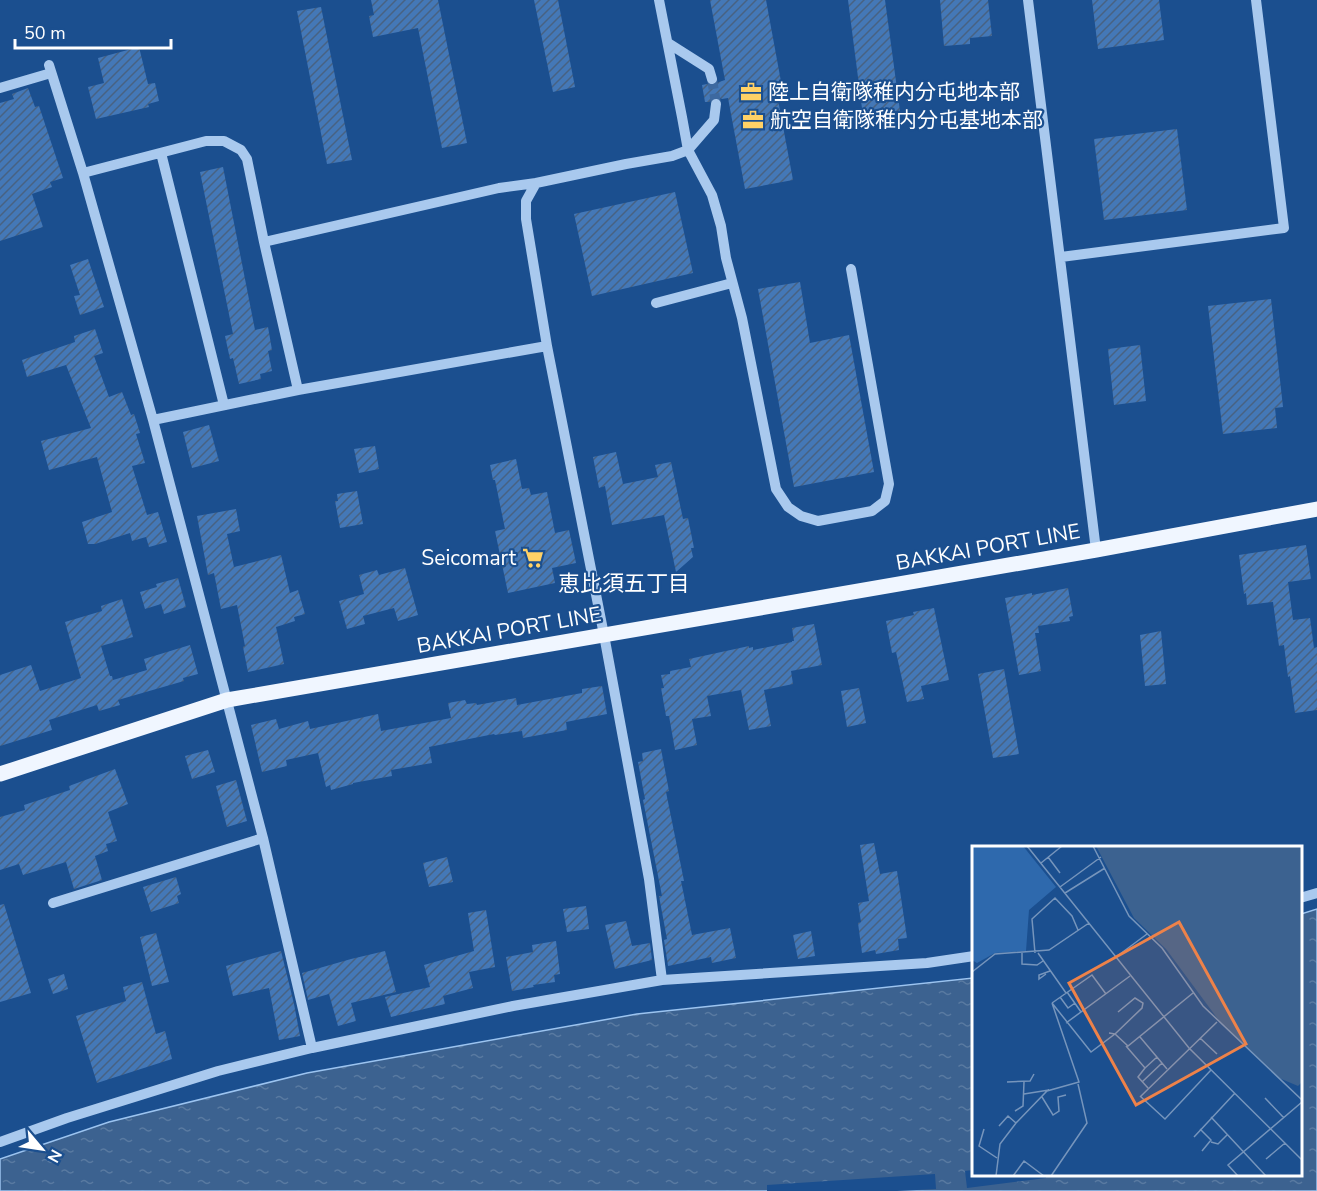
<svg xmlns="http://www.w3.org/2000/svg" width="1317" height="1191" font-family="'Nunito Sans','Noto Sans JP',sans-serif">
  <defs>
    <pattern id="water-ripples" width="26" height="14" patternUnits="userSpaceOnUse" patternTransform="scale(1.5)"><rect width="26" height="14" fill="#3c6290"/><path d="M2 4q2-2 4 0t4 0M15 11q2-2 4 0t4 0" fill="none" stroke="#597aa1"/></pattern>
    <pattern id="building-hatch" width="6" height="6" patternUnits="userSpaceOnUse" patternTransform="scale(1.5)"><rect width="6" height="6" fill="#4478b7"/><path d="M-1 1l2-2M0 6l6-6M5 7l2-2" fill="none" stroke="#486282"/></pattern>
  </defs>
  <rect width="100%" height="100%" fill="#1b4f8f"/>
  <path fill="url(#water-ripples)" stroke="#9cc4f0" stroke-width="1.5" d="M1317,909V1191H0V1159L109,1122L307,1073L637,1014L973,978L974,1174H1300L1301,914Z"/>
  <path fill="#1b4f8f" d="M973,1170L974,1174L1046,1175V1178L967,1188L965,1171Z
    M935,1174L936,1189L897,1191H767V1185Z"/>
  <path fill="url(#building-hatch)" d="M371,0H438L467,143L442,148L418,28L373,37L369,16L374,15Z
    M534,0H558L575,87L553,92Z
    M710,0H766L782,87L776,89L793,180L745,189L728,98L722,99L717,97H714L709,102H705L702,85L707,84L714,86L719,82L725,80Z
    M848,0H885L900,111L863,116Z
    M940,0H988L992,36L970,38V44L944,46Z
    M1092,0H1159L1164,40L1098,49Z
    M321,7L352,160L327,164L297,11Z
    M139,47L148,84L155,83L159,101L148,104L149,107L96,119L88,87L104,83L98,58Z
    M28,88L35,107L39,106L63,178L50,182L52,187L32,194L43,227L0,241V103L14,99L12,94Z
    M1177,129L1187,210L1104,220L1094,139Z
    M223,167L255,330L268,327L272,350L268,351L272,371L260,374L261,379L239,384L233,358L230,359L225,336L233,334L200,172Z
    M675,192L693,273L592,296L574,214Z
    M88,259L104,307L80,315L74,296L80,295L70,265Z
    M800,282L810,343L849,335L874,472L794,487L758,289Z
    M1271,299L1283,407L1275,408L1277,428L1223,434L1208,306Z
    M95,329L103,353L94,356L109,397L122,392L131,415L134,414L140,433L136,434L145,463L132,466L147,515L158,512L167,542L149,547L146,537L132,541L130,533L95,544H88L82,522L112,512L97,457L49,470L41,441L91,428L66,365L27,377L22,360L75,342L74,336Z
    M1140,345L1146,401L1114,405L1108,349Z
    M209,425L219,461L192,468L183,432Z
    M375,446L379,469L359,473L354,449Z
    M616,452L623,484L658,477L655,465L671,462L683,519L688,518L694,548H691L693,557L676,572L664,515L612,525L605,486L599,488L593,457Z
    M516,459L522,489L529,488L531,495L547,492L555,533L569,530L576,563L552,568L555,583L508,593L495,531L505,529L495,480H493L490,465Z
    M357,491L363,524L340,528L335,501H338L337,494Z
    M236,509L240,531L227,534L234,567L281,555L290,593L298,590L305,614L294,617L295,621L276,627L284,664L248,672L243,647L245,646L237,605L221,609L214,573L208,575L197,516Z
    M1306,545L1311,579L1288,582L1293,620L1310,618L1314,648L1317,647V710L1295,713L1290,676L1288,677L1284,645L1279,646L1273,602L1247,605L1246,593L1244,594L1239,555Z
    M405,568L418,615L398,621L394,608L363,616L365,624L347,629L339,601L364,594L359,575L377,570L379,575Z
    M178,578L186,607L164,614L161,604L145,609L140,592L157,587L156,584Z
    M1068,588L1073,616L1069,617L1070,621L1038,626L1039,633H1035L1041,671L1019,675L1005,598L1032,593V595Z
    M122,599L133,637L101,646L110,676H112L113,680L147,670L144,659L190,645L198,674L183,678L184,681L118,700L120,705L99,711L97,705L49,720L52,730L0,746V675L31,665L40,691L81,678L65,622L102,611L101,606Z
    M934,608L949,680L921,686L924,699L907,702L896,652L892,653L886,621L914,615L913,612Z
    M814,624L822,665L791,671L793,684L764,690L771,726L749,730L741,690L707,696L711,716L692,719L697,745L675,750L669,716H666L661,688H664L661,675L670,674V671L691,667L689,659L749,646V648L753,647V650L792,642V641H794L792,628Z
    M1161,631L1166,684L1145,686L1140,635Z
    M1004,669L1019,754L993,758L978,674Z
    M602,686L607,714L566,722L567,730L523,738L522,731L495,735L494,734L429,747L432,763L391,770L392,776L353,783V784L331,790L330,785L326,787L318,753L286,760L287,766L262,772L251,725L276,719L279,729L308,721L310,729L378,714L381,731L451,718L448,703L465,700L467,704L476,703L477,705L516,698L517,705L582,693V689Z
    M859,688L866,723L847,727L841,691Z
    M661,749L669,791L666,792L684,881H681L692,935L730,928L736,958L712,963L711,957L668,966L664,940L667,939L659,896H662L643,800L645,799L638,762L643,761L642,753Z
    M208,750L215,772L192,779L185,756Z
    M115,769L128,804L108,812L117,841L106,844L108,851L95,856L102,880L74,889L66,862L23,875L19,864L0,870V817L25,810L24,805L70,790L69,786Z
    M236,780L247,821L227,827L216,786Z
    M874,843L880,874L897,871L907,938L898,939L899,950L876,954L875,950L862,953L858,923L861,922L858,903L869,901L860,845Z
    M447,857L453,882L429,887L423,863Z
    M176,877L181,894L177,896L179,903L151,912L143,887Z
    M4,904L31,993L0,1002V905Z
    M586,906L589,929L567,932L563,909Z
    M486,910L495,967L469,972L473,988L443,996L445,1004L391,1017L385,997L430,987L424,965L474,951L468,913Z
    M626,921L632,946L650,943L652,960L615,969L605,925Z
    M811,931L815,956L798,959L793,935Z
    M156,933L169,982L152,986L140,937Z
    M556,941L560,974L554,975L555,982L533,985L534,987L512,991L506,957L533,952L532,945Z
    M281,951L294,1004L300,1036L279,1040L269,988L233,996L226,966Z
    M385,951L396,992L351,1003L356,1021L338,1026L329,994L308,1000L302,973L351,959Z
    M64,974L68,989L53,994L48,979Z
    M142,982L156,1034L165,1031L172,1059L97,1083L76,1016L126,1001L123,987Z"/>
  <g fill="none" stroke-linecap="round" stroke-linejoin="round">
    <path stroke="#3d69a0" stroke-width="10" stroke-dasharray="10 5" stroke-linecap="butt" d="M712,79L716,104"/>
    <path stroke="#a9c9ee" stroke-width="10" d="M659,0L682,117L688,150L672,156L626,164L536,183L526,201V219L547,346L604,635L649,879L662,980
      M1028,0L1096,550
      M668,43L709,69L712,79
      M49,65L83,173L153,420L263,838L312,1048
      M0,88L51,73
      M716,104L714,120L688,150L712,195L721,226L726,258L742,318L776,489L788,507L801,516L818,521L872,511L885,501L889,484L851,269
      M161,153L224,405
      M83,173L206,141H224L241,150L247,159L264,242
      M1061,257L1284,228L1256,0
      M656,303L732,283
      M298,390L264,242L499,188L536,183
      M153,420L298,390L547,346
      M1300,898L1317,893
      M53,903L263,838
      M0,1142L67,1118L218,1071L312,1048L513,1006L662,980L927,963L974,956"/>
    <path stroke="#f0f6ff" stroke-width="15" d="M0,774L227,700L1096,550L1317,509"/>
  </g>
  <defs>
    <symbol id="office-bare" viewBox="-9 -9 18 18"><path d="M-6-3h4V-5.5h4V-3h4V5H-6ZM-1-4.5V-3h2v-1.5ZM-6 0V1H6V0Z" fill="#ffd166" stroke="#1b4f8f" stroke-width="2.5" paint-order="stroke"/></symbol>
    <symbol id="supermarket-bare" viewBox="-9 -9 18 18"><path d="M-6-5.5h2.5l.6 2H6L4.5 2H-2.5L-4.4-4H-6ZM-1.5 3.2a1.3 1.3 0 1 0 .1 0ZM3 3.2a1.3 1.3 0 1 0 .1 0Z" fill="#ffd166" stroke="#1b4f8f" stroke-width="2.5" paint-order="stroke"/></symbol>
  </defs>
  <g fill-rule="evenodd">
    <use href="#office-bare" x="736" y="77" width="30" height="30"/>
    <use href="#office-bare" x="738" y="105" width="30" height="30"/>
    <use href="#supermarket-bare" x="518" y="543" width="30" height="30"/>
  </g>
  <g text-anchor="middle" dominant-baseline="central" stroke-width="4.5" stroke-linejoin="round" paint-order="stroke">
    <g font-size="21" fill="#fff" stroke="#1b4f8f" text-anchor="start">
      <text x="768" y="92">陸上自衛隊稚内分屯地本部</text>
      <text x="770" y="120">航空自衛隊稚内分屯基地本部</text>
      <text x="516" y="558" text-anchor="end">Seicomart</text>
    </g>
    <g font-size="21" fill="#fff" stroke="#1b4f8f">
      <text transform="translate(988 547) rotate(-10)">BAKKAI PORT LINE</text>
      <text transform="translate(509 630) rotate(-10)">BAKKAI PORT LINE</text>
    </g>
    <g font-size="22" fill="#fff" stroke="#1b4f8f">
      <text x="624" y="584">恵比須五丁目</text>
    </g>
  </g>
  <g transform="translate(972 846)">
    <rect width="330" height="330" fill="#1b4f8f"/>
    <path d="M0,0H51L84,41L57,64L54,105L23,107L5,117L0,114Z" fill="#2e69ad"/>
    <path d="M124,0H330V236L326,240L307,232L248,176L194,103L162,72Z" fill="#3c6290"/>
    <path fill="none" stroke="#7695bc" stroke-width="1.5" d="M55,0L217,202L330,314M121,0L157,70L190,102L231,160L330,254M76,11L88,27M69,17L90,0M88,41L129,11M93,47L133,22M50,107V118L65,119L71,115M63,107L60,73L83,52L100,70L106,84M66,107L94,147M144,111L175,88M0,126L23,108L77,104L117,77M74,128L67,133V129L78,125M95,146L109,166M88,151L96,162L103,157M80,157L119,206L143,188L156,200L221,147M80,157L120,129L134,148M94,177L158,130M137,187L143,188L170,162L171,157L163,152L146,166M168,191L195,223M228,192L245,208M154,200L173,222L185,211M173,222L166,231L176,242M35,236L58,235L62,228M170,236L190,217M52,248L77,244M168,250L193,273L239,224M70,251L81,269L87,265L86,251L94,249M168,251L245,176M293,252L312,272M43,265L51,260L52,236M239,271L294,330M27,280L36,270L44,277M12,283L7,300L25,312M228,283L239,294L230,305M222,291L263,247M239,296L246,298L255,289M294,313L313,297M24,330L28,298L44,277L75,245L107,236L80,157M41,330L52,315L72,330M79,330L115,277L106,238M266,330L256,319L330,256"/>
    <path fill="#ee8249" fill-opacity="0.15" stroke="#ee8249" stroke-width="3" d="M207,76L274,198L164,259L97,137Z"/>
    <rect width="330" height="330" fill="none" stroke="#fff" stroke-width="3"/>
  </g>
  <g transform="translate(42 1149) rotate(119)" stroke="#1b4f8f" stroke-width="4.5" paint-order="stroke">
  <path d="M0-4.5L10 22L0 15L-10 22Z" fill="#ffffff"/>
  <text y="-9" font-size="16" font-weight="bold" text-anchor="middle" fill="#ffffff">N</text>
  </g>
  <path d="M15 39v9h156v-9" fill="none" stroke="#ffffff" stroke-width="3"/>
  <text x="24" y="39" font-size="18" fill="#ffffff" stroke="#1b4f8f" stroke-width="4.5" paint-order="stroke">50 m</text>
</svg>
